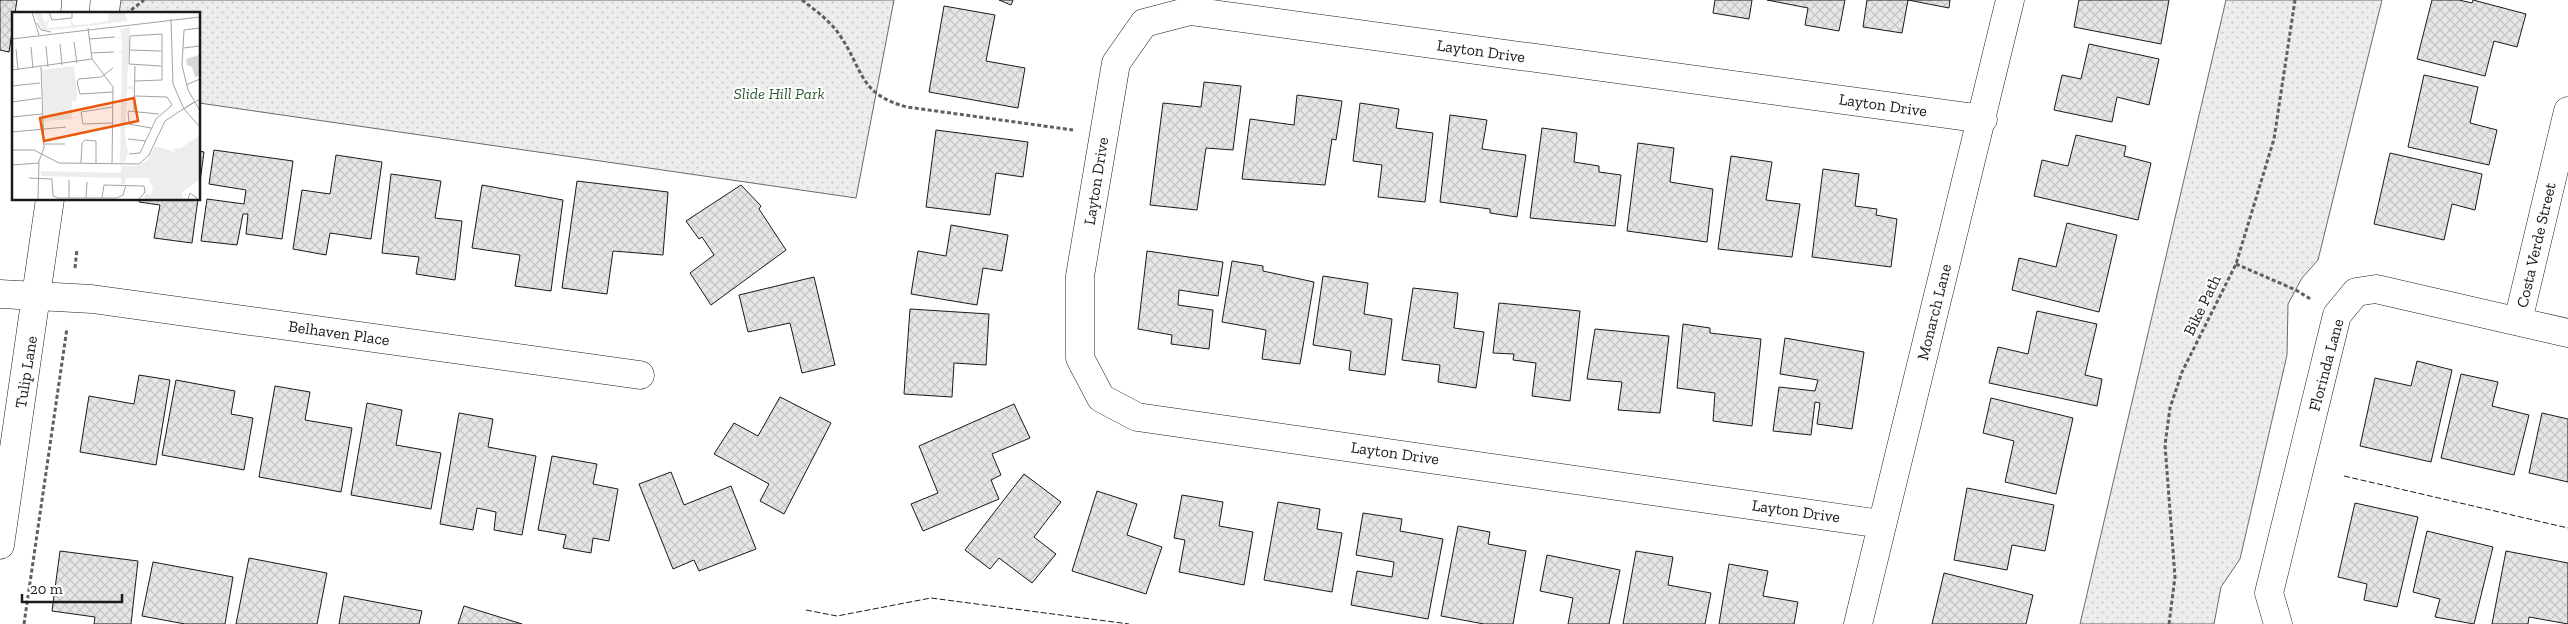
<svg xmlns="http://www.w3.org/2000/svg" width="2568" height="624" font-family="'Zilla Slab',serif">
  <defs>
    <pattern id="park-dots" width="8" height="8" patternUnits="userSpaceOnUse" patternTransform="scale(1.25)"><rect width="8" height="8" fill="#ededed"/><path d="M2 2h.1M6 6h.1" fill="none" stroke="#cbcbcb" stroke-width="1.8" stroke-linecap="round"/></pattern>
    <pattern id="building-cross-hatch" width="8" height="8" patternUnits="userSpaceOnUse" patternTransform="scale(1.25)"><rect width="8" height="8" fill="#e6e6e6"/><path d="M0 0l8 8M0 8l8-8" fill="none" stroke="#c5c5c5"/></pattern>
  </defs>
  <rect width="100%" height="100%" fill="#fff"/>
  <path fill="url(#park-dots)" stroke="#6a6a6a" d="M121,0H894L856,198L199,103V14H119Z
    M2226,0H2382L2318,260L2302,278L2288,304L2287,355L2240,559L2221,587L2214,624H2080Z"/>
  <path fill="url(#building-cross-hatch)" stroke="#1a1a1a" d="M0,0H17L9,52L0,50Z
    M999,0H1013L1011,5Z
    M1715,0H1752L1749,19L1713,13Z
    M1767,0H1845L1839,31L1805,25L1808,8Z
    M1867,0H1950L1949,8L1908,0L1902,33L1863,27Z
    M2079,0H2169L2161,44L2074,27Z
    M2432,0H2459L2472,3L2473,0L2526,14L2517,47L2494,41L2485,76L2417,59Z
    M944,6L995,15L986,61L1025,68L1018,108L929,92Z
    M2089,44L2159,59L2149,105L2117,97L2112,122L2054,110L2062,75L2081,79Z
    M2424,75L2478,87L2470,123L2497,130L2489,165L2408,147Z
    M1204,82L1241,86L1233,150L1206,148L1197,210L1150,205L1163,103L1201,107Z
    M1297,95L1342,101L1336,140L1332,139L1325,185L1242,179L1250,119L1294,125Z
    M1360,103L1399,109L1396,128L1433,133L1425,202L1378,197L1382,165L1353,161Z
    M1450,115L1487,120L1482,149L1526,155L1517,217L1490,213V209L1440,202Z
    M1542,128L1577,133L1574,162L1599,166V172L1621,175L1615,226L1530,218Z
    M936,130L1028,142L1023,177L996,173L990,215L926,207Z
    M2076,135L2126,146L2124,156L2151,163L2138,220L2034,196L2042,160L2068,166Z
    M1638,143L1674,148L1670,182L1713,189L1707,242L1627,231Z
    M214,150L293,161L282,239L246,234L248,214H243L237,245L201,241L207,199L244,204L246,190L209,184Z
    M199,151L204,152L199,189Z
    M2390,153L2482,174L2475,210L2452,204L2444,240L2374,224Z
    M336,155L382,162L371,239L330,233L326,255L293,249L302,190L330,194Z
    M1731,156L1772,162L1766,200L1800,204L1792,257L1718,249Z
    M1823,169L1859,174L1855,206L1877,209L1876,215L1897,219L1891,267L1812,257Z
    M391,174L441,181L435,218L462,221L455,280L416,274L419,257L382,253Z
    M577,181L668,192L663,255L613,251L607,294L562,288Z
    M482,185L563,200L551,291L515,286L520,255L472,248Z
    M741,185L761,206L759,209L786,250L711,305L690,273L714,255L702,237L699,239L686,221Z
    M140,199H198L192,243L154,238L160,205L139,202Z
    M2067,223L2117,235L2099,312L2012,290L2019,258L2056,267Z
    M951,225L1008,235L1002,271L983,268L977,305L911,294L918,251L946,256Z
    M1147,251L1223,262L1218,296L1179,290L1178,305L1213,310L1209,349L1171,344L1172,335L1138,329Z
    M1232,261L1263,266V271L1314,282L1300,364L1262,359L1266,330L1222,322Z
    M1323,276L1368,283L1364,314L1392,319L1385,375L1349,370L1351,351L1313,345Z
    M814,277L835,365L802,373L790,323L748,332L739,295Z
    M1413,288L1458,293L1454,328L1484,332L1476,388L1438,382L1440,365L1402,360Z
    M1499,303L1580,311L1570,401L1532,396L1536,363L1513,360L1514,354L1493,353Z
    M910,309L989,314L986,365L954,363L952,397L904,394Z
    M2037,311L2097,324L2085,375L2102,379L2097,406L1989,383L1998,347L2028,354Z
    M1683,324L1710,328V333L1761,339L1752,426L1713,421L1715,393L1677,388Z
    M1595,329L1669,336L1660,413L1618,410L1622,382L1587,379Z
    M1785,338L1864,352L1852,429L1817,424L1820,403L1815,402L1811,435L1773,431L1779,387L1815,391L1818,380L1780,374Z
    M2417,361L2452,370L2431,462L2360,446L2375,378L2411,386Z
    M2461,374L2498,382L2492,406L2529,415L2514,475L2441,458Z
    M139,375L170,380L156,465L80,452L89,396L134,404Z
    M176,380L235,391L231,414L253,418L244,470L162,455Z
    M275,386L310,392L305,420L352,428L341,492L259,477Z
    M780,397L831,423L784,514L760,501L769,484L714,454L734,423L758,436Z
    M1991,398L2073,418L2056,494L2005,482L2014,441L1983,433Z
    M367,403L402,410L396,445L441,453L431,509L351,495Z
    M1014,404L1030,438L992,454L1001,475L991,480L999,499L923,531L911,504L938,493L919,446Z
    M459,413L493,419L488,447L536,456L522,535L494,530L496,512L477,508L473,530L440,524Z
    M2542,413L2568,419V482L2529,473Z
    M552,456L597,464L593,484L618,489L609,541L593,538L591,553L563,548L566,535L538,530Z
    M671,472L684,505L731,486L756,549L699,571L694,560L673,569L639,484Z
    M1024,474L1061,502L1034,537L1056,554L1032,583L999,558L990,569L965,550Z
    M1967,488L2054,505L2045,551L2012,545L2007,570L1954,560Z
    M1097,491L1137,504L1127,535L1162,547L1146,594L1072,571Z
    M1182,495L1223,502L1219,526L1253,532L1244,585L1179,572L1185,540L1174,538Z
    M1278,502L1320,509L1317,529L1342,533L1332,592L1264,580Z
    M2355,503L2418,517L2397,607L2364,600L2367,584L2338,577Z
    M1363,513L1402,519L1400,531L1443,539L1428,619L1351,605L1357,571L1392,577L1394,562L1356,555Z
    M1458,526L1490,532L1488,544L1526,551L1513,624H1484L1441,616Z
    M2427,531L2493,547L2474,624L2435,617L2440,599L2413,592Z
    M60,551L138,561L131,624H94L95,617L52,611Z
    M1636,551L1673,557L1668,585L1711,593L1705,624H1623Z
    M2506,551L2568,563V624L2529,617L2528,624H2492Z
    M1547,555L1620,570L1609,624H1568L1573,598L1540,591Z
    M249,558L327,573L317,624H236Z
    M153,562L233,577L225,624H185L142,616Z
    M1729,564L1768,571L1763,596L1798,602L1794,624H1719Z
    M1944,573L2033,595L2026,624H1932Z
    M344,596L422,611L419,624H339Z
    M464,606L522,624H458Z"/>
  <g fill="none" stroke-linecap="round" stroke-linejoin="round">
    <defs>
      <path id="minor" d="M75,14L76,0
        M0,294L92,299L640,375
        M2518,321L2568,111
        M1881,524L1137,417L1101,398L1080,358V276L1116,63L1144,23L1190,11L1983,119
        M0,545L50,199
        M1858,624L2010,0
        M2278,624L2269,593L2337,315L2356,292L2376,289L2568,333"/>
    </defs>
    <use href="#minor" stroke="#1a1a1a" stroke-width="29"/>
    <path stroke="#5f5f5f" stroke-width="3" stroke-dasharray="4 2.5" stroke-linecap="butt" d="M802,0C815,10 830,21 839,34C864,70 858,94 907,107L1073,130
      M126,14L144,0
      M2236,264L2296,290L2312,300
      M75,268L77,249
      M24,624L67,328
      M2169,624L2175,577L2165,445L2170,408L2182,372L2236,264L2274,139L2295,0"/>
    <use href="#minor" stroke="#fff" stroke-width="28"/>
    <path stroke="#1a1a1a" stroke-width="1" stroke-dasharray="6 2.5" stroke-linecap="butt" d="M2344,476L2568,528
      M806,610L837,616L931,598L1129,624"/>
  </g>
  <g text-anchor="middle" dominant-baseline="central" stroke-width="4" stroke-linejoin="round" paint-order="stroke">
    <g font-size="16" fill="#1a1a1a" stroke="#fff">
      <text transform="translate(1481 51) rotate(8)">Layton Drive</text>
      <text transform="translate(1883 105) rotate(8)">Layton Drive</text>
      <text transform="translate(1096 181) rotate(-81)">Layton Drive</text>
      <text transform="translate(2536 245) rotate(-77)">Costa Verde Street</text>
      <text transform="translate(2202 305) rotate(-64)">Bike Path</text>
      <text transform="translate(1934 312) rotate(-76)">Monarch Lane</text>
      <text transform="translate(339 333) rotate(8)">Belhaven Place</text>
      <text transform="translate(2326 365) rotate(-75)">Florinda Lane</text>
      <text transform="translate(26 372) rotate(-81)">Tulip Lane</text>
      <text transform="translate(1395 453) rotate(8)">Layton Drive</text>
      <text transform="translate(1796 511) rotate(8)">Layton Drive</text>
    </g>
    <g font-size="16" font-style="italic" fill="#2b5a34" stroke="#fff">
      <text x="779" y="93">Slide Hill Park</text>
    </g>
  </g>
  <g transform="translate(12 12)">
    <rect width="188" height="188" fill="#fff"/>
    <path d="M22,0H28L33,11L38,6L34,16L59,14L58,7L62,13L76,12V14L31,19ZM97,0L112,1L116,9L77,14V12L96,9ZM118,15L115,74H121V77H115L113,124L116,140L113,150L108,151L110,41L105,40L110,39V27L105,26L110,25L108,17ZM62,54L65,83L64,89H60V107L32,109L30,58ZM187,124V168L170,180L171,187H134L132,185L134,181L139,183L141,175L136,166H114L113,172H109V166L29,164V159L109,161V154H125L135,149L143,134L163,140L162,136L167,137Z" fill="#ededed"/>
    <path d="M148,136L163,148L156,156L142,144ZM171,145L177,151L173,154L178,159L172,167L166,162L173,154L165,161L160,157Z" fill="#ededed"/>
    <path d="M187,43V64L183,65L180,55L175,53L174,47Z" fill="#d7d7d7"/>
    <path fill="none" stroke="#a3a3a3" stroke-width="1" d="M20,0L27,23M37,0L40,8L60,6V0M159,7L161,72L172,97L188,115M25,11L29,18L39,20M76,16L80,47L101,75L100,152M188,16L172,18L170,53L176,78L188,99M0,27L188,5M77,27L103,25M62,30L65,51M48,32L50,53M34,34L36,55M19,35L21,56M171,36L188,34M4,37L6,58M117,38L149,39M79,41L102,40M0,58L80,47M123,69L150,68V22L118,24L117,52L149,54M174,73L188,67M0,74L28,71M101,80L68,82L65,70L67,67L89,65L101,56M0,90L29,86M173,96L188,87M122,98L123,54M0,105L30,102M101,111L71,112L69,100L101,95M139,116L117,112L116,99L147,102M0,120L54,115M116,127L134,129M32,132H53M0,138H22L47,151L127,152L137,143L153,109L182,90M117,142L128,141L144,107L160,93L155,85L123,84M69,151L70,131L73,128L84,129V151M0,153L27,151M17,166L40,167L41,184L46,186H105L111,183L114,173M57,168V186M74,186L75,170M90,186L92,173L132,174L133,180L127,187M26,187L27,149L32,136L29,55M176,187L178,181L186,187"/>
    <path fill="#e8590c" fill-opacity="0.15" stroke="#e8590c" stroke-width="2.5" d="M122,86L126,109L32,129L28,106Z"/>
    <rect width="188" height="188" fill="none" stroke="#1a1a1a" stroke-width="2.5"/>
  </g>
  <path d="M22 594v8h100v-8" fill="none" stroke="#1a1a1a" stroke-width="2.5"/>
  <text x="30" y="594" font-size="15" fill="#1a1a1a" stroke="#ffffff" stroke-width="4" paint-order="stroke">20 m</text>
</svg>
